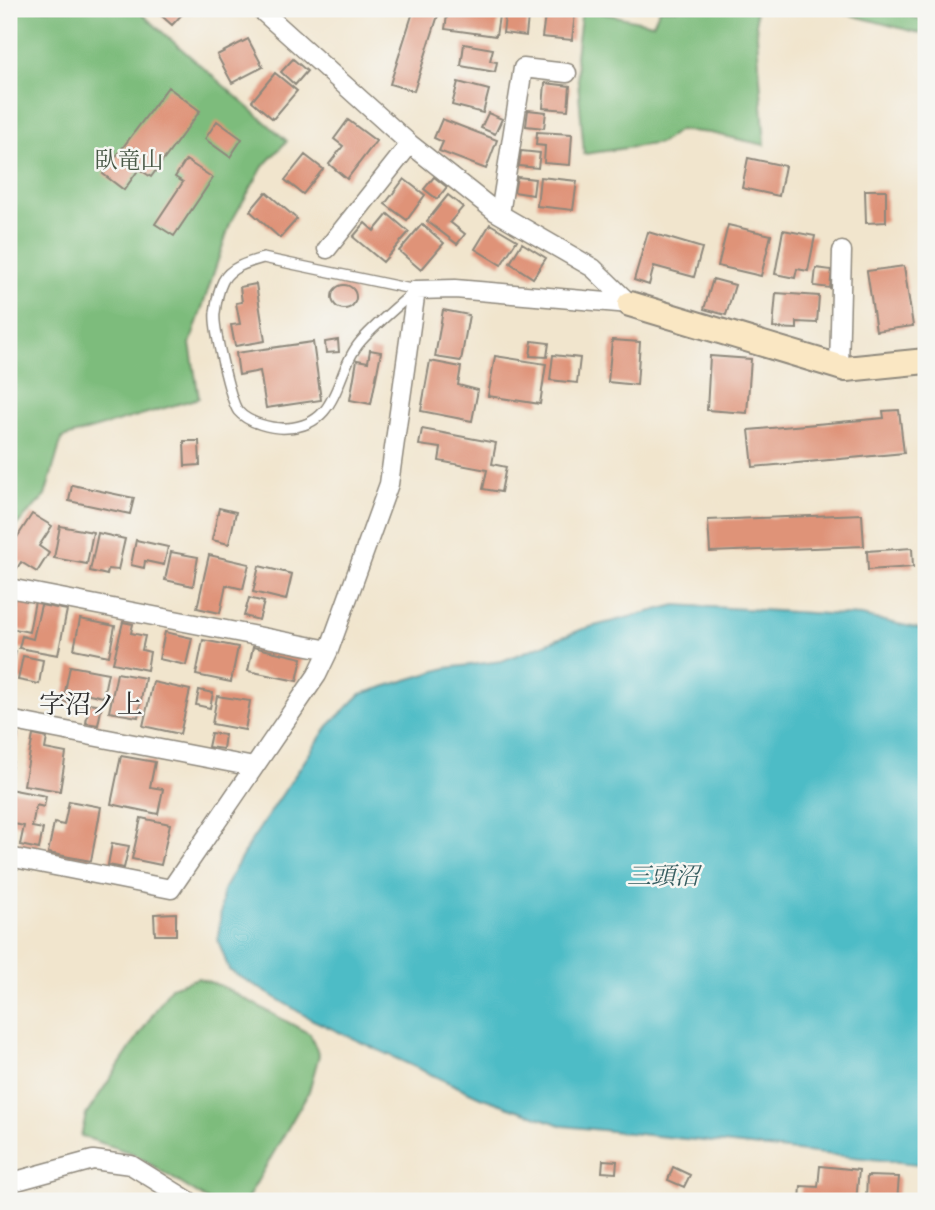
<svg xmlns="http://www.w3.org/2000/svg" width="935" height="1210" font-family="'Libre Bodoni','Noto Serif JP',serif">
  <rect width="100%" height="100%" fill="#f6f6f2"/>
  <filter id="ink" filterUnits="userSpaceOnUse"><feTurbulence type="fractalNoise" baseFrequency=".0143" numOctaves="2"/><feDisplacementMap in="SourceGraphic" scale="14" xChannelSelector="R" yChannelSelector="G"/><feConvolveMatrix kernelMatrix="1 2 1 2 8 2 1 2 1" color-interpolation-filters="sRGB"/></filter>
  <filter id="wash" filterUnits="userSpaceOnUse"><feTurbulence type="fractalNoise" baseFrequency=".00686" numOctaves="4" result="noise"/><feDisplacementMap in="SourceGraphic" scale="28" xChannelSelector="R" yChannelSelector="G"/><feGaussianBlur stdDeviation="1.57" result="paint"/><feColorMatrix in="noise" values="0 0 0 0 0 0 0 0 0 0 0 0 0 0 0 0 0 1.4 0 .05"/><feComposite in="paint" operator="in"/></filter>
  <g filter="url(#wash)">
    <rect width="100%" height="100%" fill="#f1e5cd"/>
    <path fill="#7dbc7c" stroke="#547454" stroke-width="2" d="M9,9H136L287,141L264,165L230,224L190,344L199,398L62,438L45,496L9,533Z
      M582,9L653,24L660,9H755L765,145L710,133L679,130L661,143L584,154L576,56Z
      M828,9H890L926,21V35Z
      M198,978L221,986L310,1034L319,1055L309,1091L246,1201H209L134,1154L81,1136L86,1115L171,987Z"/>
    <path fill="#4ebcc6" stroke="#3c7478" stroke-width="2" d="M676,605L861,616L926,630V1165L564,1126L480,1097L311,1019L229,970L218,940L223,890L249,844L328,726L361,694L446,668L502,661L583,629Z"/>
    <g id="blocks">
      <path fill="#df9378" d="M154,9H187L172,25Z
        M414,9H440L414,91L390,84Z
        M448,9H500L496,36L445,29Z
        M506,9H541L540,19L528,17L526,36L503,33Z
        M546,9L575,13L572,40L542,37Z
        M248,39L263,67L232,83L217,55Z
        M464,44L493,49L490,61L497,62L495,72L461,66Z
        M293,59L307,71L295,85L281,72Z
        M275,73L297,91L273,119L252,101Z
        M458,82L489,90L483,113L452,105Z
        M545,83L570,86L568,110L543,108Z
        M168,87L200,111L151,177L139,169L124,190L103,174Z
        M528,110L546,112L544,128L526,126Z
        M488,113L502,119L495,134L481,128Z
        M442,119L497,140L486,169L439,151L443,142L434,138Z
        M348,120L376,141L347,179L329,164L343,146L334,139Z
        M217,121L242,139L230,157L205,139Z
        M537,132L572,134L570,165L544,163L545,146L536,145Z
        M521,151L540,153L538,168L519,166Z
        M305,155L323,169L303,194L285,180Z
        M748,158L785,166L779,196L742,188Z
        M186,160L213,178L174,236L155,224L183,182L175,177Z
        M434,177L447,187L437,199L424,189Z
        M517,177L535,179L533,195L514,192Z
        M540,177L577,181L573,210L537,206Z
        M404,179L425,195L407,220L385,204Z
        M865,190H886V222L866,223Z
        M266,192L297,219L280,238L250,211Z
        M448,195L463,207L450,222L465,234L457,244L427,221Z
        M388,214L409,232L383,262L353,237L365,223L374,231Z
        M422,224L444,243L421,270L399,251Z
        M490,224L517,240L501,265L475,249Z
        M728,225L771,235L761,276L718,266Z
        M783,230L815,236L808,271L797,269L795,278L775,274Z
        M648,232L702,248L694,277L654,266L649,285L634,280Z
        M522,243L546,258L533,278L510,263Z
        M904,266L913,326L876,331L867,271Z
        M816,268L832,270L830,288L814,286Z
        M713,279L735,285L726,315L704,309Z
        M256,284L265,341L235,346L231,325L240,324L236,303L242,302L240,287Z
        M332 297a12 12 0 1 1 24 0a12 12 0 1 1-24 0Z
        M776,293L819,296L817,323L797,322V329L773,328Z
        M443,310L469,315L461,361L435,357Z
        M338,340L339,352L326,353L325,342Z
        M612,340L640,342L637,385L608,382Z
        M532,341L549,343L547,357L530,356Z
        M313,342L321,400L266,408L260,371L239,375L236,353Z
        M370,350L381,352L371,404L350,400L357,360L368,362Z
        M553,355L580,358L577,383L550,380Z
        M495,356L546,364L540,404L488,396Z
        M710,356L751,359L747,413L707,410Z
        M430,361L461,367L458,385L478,390L472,421L421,411Z
        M899,410L904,453L753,467L749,430L884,418L883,411Z
        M422,429L496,443L492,464L506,467L501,492L483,489L487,470L439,461L441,448L419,445Z
        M184,441H199L200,465L185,466Z
        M72,485L134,498L130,514L69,501Z
        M219,508L236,512L229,544L212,540Z
        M32,514L52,526L39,546L49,553L37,572L21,562L12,576L9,574V550Z
        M862,514L864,546L710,552L708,520Z
        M60,526L93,532L87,564L54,558Z
        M98,533L125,539L118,570L108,569L107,575L90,571Z
        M136,540L168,547L164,565L145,561L144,568L131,565Z
        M912,548L913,567L868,570L867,551Z
        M171,552L198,557L193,586L165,580Z
        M209,555L249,564L243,589L226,585L220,613L197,608Z
        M259,566L292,574L286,600L253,592Z
        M15,597L35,601L29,632L10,628L9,604L13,605Z
        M249,598L264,602L259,620L244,616Z
        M41,605L67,610L58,655L19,648L22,636L33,639Z
        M80,619L115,626L109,656L74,649Z
        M123,622L133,624L131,633L145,636L142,650L150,652L147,670L113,663Z
        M165,632L192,638L186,665L159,659Z
        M203,640L238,647L231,682L196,675Z
        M253,647L302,658L297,681L248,671Z
        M9,650L16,651L10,681H9Z
        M23,656L43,660L39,684L18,680Z
        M70,666L108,673L103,697L85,693L83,705L63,702Z
        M117,673L145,678L138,717L109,712Z
        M153,682L190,690L180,734L143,726Z
        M199,690L213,693L210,708L196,705Z
        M217,696L250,701L245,730L212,724Z
        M89,703L102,705L98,725L86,723Z
        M9,733L18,735L11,769H9Z
        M211,733L225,735L223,749L208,747Z
        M33,735L47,738L45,749L66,753L60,791L24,785Z
        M121,756L155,762L150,787L163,789L158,814L111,804Z
        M9,789L46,796L44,807L36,805L32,827L43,829L39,849L20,845L24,826L9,823Z
        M69,801L101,807L91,861L48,853L54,823L64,825Z
        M141,818L170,824L161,865L132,859Z
        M112,843L129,846L124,868L108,865Z
        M176,913V935H155L154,914Z
        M603,1160L617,1161L616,1173L602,1172Z
        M820,1166L859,1170L856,1201H800L801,1186L818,1187Z
        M673,1167L690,1175L684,1187L668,1180Z
        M867,1176L899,1177L897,1201L866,1199Z"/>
    </g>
  </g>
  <g filter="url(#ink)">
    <use href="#blocks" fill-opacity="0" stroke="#8e887c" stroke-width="2"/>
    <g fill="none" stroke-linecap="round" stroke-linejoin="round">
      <defs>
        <path id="lane" d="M263,258L416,290C398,306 378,322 361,341C334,372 341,425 287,428C272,429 248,423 238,411C230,400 213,326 215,313C216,304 219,289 223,281C230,267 249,262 263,258Z"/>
        <path id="street" d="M260,9L410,144L496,212L593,268L630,304
          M500,214L523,68L567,73
          M327,249L410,144
          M839,367L842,251
          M9,588L329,650
          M9,720L254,767
          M9,857L171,889L317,675L329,650L389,484L416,290L455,289L630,304
          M9,1183L93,1160L131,1165L189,1201"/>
        <path id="secondary" d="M630,304L846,369L926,361"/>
      </defs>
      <use href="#lane" stroke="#8e887c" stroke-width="12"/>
      <use href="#street" stroke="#8e887c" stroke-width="21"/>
      <use href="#secondary" stroke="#8e887c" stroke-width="28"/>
      <use href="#lane" stroke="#fff" stroke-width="9"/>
      <use href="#street" stroke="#fff" stroke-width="18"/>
      <use href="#secondary" stroke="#fae7c3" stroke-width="24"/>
    </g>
  </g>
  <g text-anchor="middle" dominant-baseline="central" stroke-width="5" stroke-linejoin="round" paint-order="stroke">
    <g font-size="23" fill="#475745" stroke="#f6f6f2">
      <text x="129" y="161">臥竜山</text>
    </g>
    <g font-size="24" font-style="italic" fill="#375e61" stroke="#f6f6f2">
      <text x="663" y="877">三頭沼</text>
    </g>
    <g font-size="26" fill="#2b2b2b" stroke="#f6f6f2">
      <text x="91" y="705">字沼ノ上</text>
    </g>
  </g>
  <rect width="935" height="1210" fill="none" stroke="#f6f6f2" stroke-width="35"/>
</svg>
